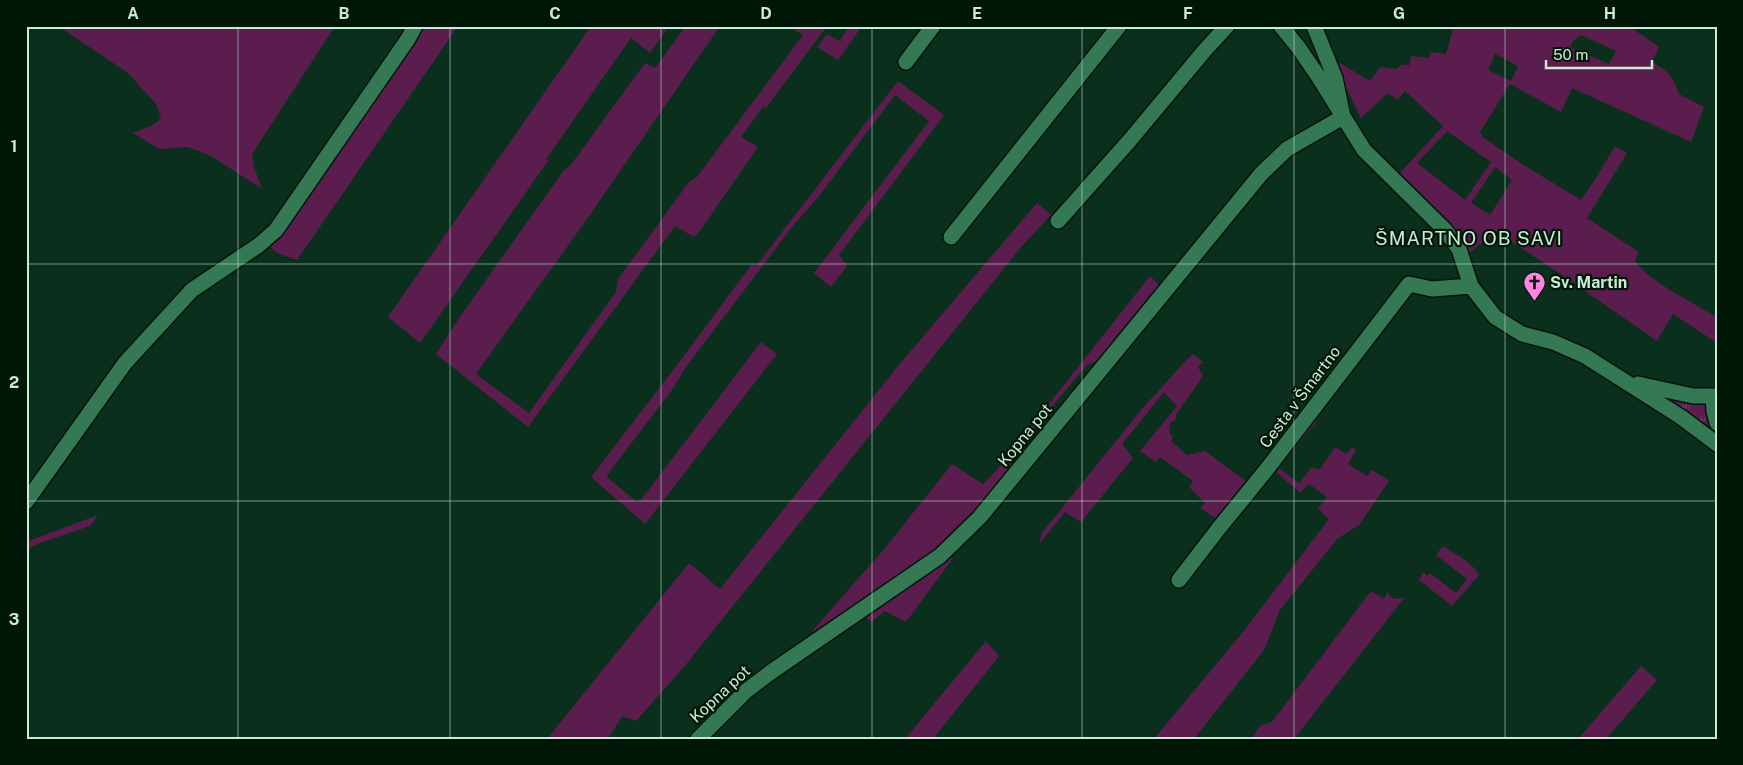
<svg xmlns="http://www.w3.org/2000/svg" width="1743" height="765" font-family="'Public Sans',sans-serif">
  <defs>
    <pattern id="park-tufts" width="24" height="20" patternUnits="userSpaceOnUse" patternTransform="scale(1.25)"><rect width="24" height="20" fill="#5b1d4d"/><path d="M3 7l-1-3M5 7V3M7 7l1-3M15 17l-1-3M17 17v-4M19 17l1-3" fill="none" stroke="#713e66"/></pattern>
  </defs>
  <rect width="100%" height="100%" fill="#0a301d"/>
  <path fill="#5b1d4d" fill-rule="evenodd" d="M58,26H335L252,154L254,167L262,189L211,156L188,147L159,149L133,133C142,128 154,127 161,118L156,104L128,73Z
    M421,26H458L297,260L277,253L266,243Z
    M591,26H669L650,53L631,38L546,159L548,161L420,343L388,317Z
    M684,26H720L587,219L476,374L529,413L616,292L618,279L689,182L697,177L803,35L789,26H827L766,108L763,107L741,137L758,147L702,228L694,237L675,226L528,427L436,354L455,324L564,170L570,166L645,63L655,68L685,27Z
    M850,26H862L838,60L817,47L827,34L839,41Z
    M1446,26H1629L1659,47L1652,62C1669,72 1673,76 1679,94L1704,107L1691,142L1572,88L1561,112L1510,84L1480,132L1484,138L1522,164L1581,200L1596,178L1615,146L1627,153L1587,218L1639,252L1635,261C1648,281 1695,304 1717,317V343L1673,314L1657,341L1565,277L1497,232L1466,255L1454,231L1399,174L1443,126L1405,91L1397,100L1388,93L1361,118L1334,63L1338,62L1370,81L1380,67L1396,69L1402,64L1409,66L1411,56L1429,58L1431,52L1446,54L1453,29ZM1581,35L1616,51L1609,64L1570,47L1573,41ZM1495,54L1518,66L1511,81L1488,70ZM1447,131L1491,162L1465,200L1417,163ZM1495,167L1512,180L1490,215L1471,203Z
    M898,81L944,115L839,255L847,266L831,287L814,273L929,121L895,95L819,196L792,227L686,367L672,390L607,475L608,478L637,502L640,501L761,342L777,354L645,524L591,477L680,361L752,264L756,266Z
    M1037,203L1051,215L1022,246L683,668L636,721L622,716L608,739H547L689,563L720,589L898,366Z
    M1150,276L1161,287L1103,358L1087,365L1038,423L990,496L933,553L823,627L809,638L814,629L885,548L952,464L983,484L995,472Z
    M1193,354L1203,362L1198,367L1203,376L1177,413L1175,420L1170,423L1169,432L1173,437L1171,441L1187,455L1205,451L1250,484L1220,521L1200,508L1205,503L1189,487L1193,481L1160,457L1156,462L1140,451L1177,406L1164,392L1122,444L1133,458L1081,522L1065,512L1040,543L1041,534L1145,405C1162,389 1175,370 1193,354Z
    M1313,419L1317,421L1279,468L1299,483L1312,467L1319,470L1335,447L1347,454L1352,447L1356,450L1348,464L1367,476L1372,470L1389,481L1359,525L1337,539L1280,610L1264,650L1194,739H1154L1243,632L1329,519L1318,509L1327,497L1309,484L1300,493L1274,470Z
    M98,515L90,526L40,543L26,550V542Z
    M1443,546C1455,554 1472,562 1479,575L1452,606L1419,580L1423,572L1427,576L1430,573L1456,593L1467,579L1436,555Z
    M947,556L953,558L906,622L885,611L871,622L864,616Z
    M1371,591L1384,599L1387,592L1392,598L1397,599L1405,597L1294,739H1251L1261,725L1272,722Z
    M986,641L999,656L933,739H905Z
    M1641,666L1657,680L1606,739H1578Z"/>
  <path fill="url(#park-tufts)" d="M1666,397L1707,403L1713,429Z"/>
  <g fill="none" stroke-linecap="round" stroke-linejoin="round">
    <defs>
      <path id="minor" d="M1281,26L1298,47L1318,76L1364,150L1445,230L1459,249L1471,286L1495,317L1522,334L1553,342L1585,356L1681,417L1717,444
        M906,62L933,26
        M1058,221L1130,140L1205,50L1227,26
        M951,237L1119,26
        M1638,384L1693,396H1713L1714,411L1717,423
        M26,502L125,363L192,290L259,245L276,230L408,39L415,26
        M1179,580L1219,528L1267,469L1409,284L1432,289L1471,286
        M698,739L746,691L771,672L940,556L980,517L1261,174L1287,149L1343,117L1335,78L1314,26"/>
    </defs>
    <use href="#minor" stroke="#02160a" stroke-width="18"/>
    <use href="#minor" stroke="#347954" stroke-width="15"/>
  </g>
  <path fill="none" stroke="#caecd7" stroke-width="1" stroke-opacity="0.55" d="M238,26V739M450,26V739M661,26V739M872,26V739M1082,26V739M1294,26V739M1505,26V739M26,264H1717M26,501H1717"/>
  <defs>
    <symbol id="church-pin" viewBox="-11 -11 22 30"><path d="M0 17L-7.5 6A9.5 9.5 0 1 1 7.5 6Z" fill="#fe85e0" stroke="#001708"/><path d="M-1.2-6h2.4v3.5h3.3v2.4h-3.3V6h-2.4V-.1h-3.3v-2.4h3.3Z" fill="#111"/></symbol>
  </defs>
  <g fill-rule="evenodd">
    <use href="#church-pin" x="1522" y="270" width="25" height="34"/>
  </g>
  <g text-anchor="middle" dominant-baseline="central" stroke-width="4.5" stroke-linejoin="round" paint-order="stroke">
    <g font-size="16" font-weight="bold" fill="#caecd7" stroke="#001708" text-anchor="start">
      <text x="1550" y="282">Sv. Martin</text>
    </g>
    <g font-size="16" fill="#caecd7" stroke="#001708">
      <text transform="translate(1300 397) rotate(-53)">Cesta v Šmartno</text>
      <text transform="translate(1025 435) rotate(-51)">Kopna pot</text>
      <text transform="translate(720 694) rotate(-43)">Kopna pot</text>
    </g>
    <g font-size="19" letter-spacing="1" fill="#caecd7" stroke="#001708">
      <text x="1469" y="238">ŠMARTNO OB SAVI</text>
    </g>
  </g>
  <rect width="1743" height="765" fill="none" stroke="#001708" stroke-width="55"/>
  <path d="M1546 60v8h106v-8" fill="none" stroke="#caecd7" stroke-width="2.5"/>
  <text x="1553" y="60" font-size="15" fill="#caecd7" stroke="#001708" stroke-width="4" paint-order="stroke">50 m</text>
  <rect x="28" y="28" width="1688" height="710" fill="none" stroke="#caecd7" stroke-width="2"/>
  <g font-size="16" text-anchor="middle" font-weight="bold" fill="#caecd7">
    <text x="133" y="19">A</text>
    <text x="344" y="19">B</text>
    <text x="555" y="19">C</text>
    <text x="766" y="19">D</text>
    <text x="977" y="19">E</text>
    <text x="1188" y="19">F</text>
    <text x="1399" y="19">G</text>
    <text x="1610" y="19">H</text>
    <text x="14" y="152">1</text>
    <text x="14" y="388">2</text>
    <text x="14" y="625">3</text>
  </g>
</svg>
